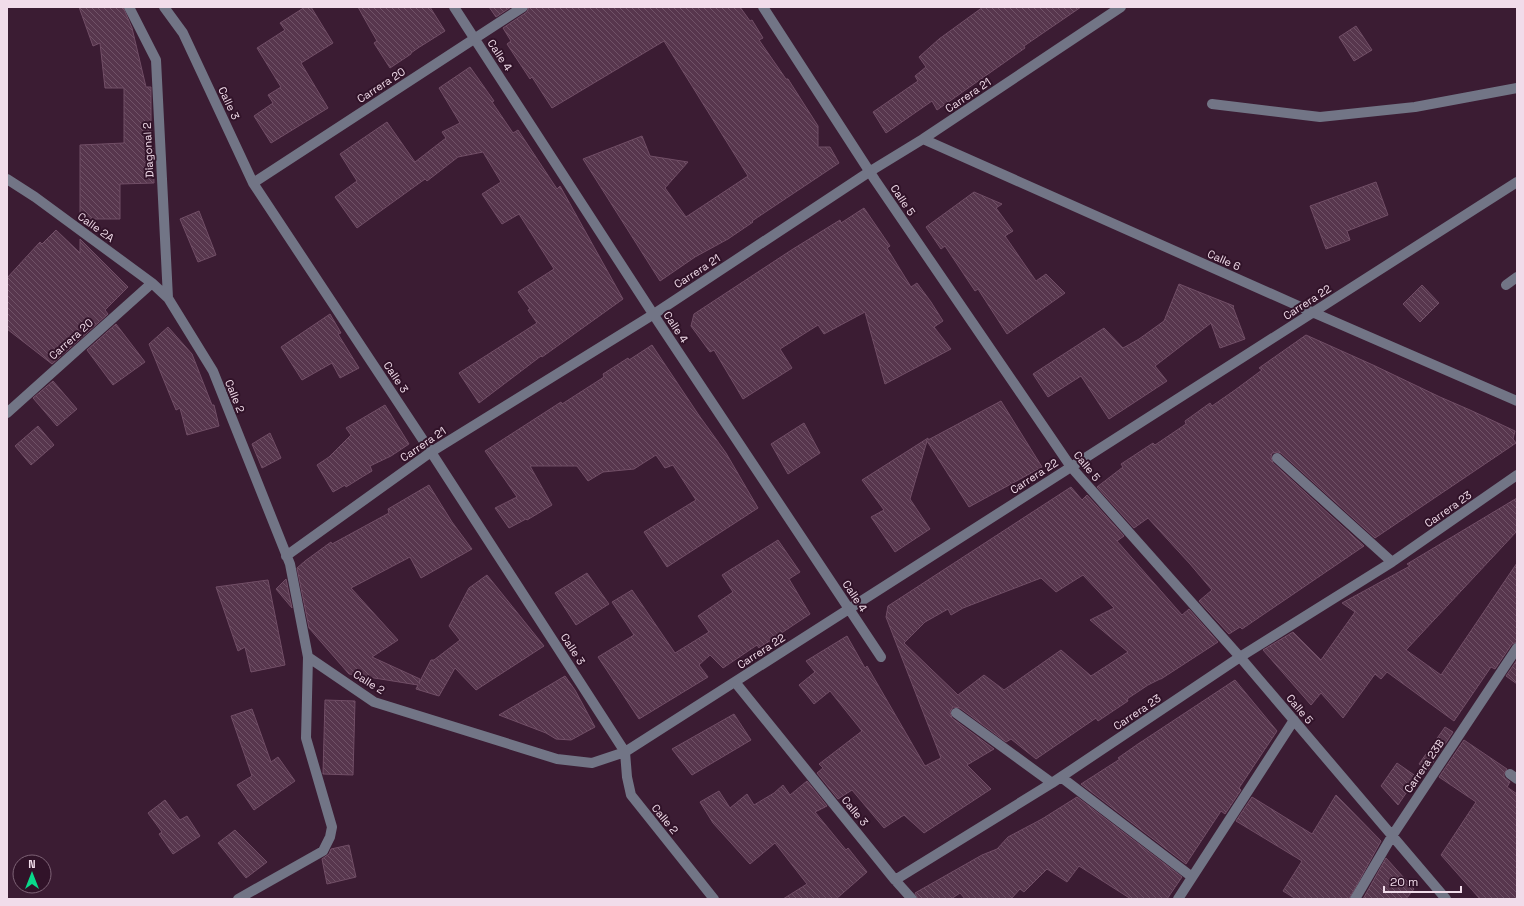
<svg xmlns="http://www.w3.org/2000/svg" width="1524" height="906" font-family="'Space Grotesk',sans-serif">
  <defs>
    <pattern id="building-back-hatch" width="6" height="6" patternUnits="userSpaceOnUse"><rect width="6" height="6" fill="#57364d"/><path d="M-1 5l2 2M0 0l6 6M5-1l2 2" fill="none" stroke="#705267"/></pattern>
  </defs>
  <rect width="100%" height="100%" fill="#3b1c33"/>
  <path fill="url(#building-back-hatch)" stroke="#714e66" fill-rule="evenodd" d="M79,7H123L132,28L146,87H151V149L153,148L154,183L120,184V219H80V145L124,143V88H105L100,43L93,46Z
    M305,7H311L333,43L301,63L328,108L271,143L254,116L273,103L268,95L281,87L257,48L285,30L280,23Z
    M358,7H430L445,31L418,48L411,53V54L390,68L374,43L377,41Z
    M489,7H511L496,17Z
    M529,7H740L750,21L752,20L763,38L759,40L786,79H788L818,126V147H830L839,163L752,221L753,222L728,239L695,257L660,281L583,159L642,136L650,156L688,162L665,188L686,217L748,176L664,41L552,108L532,77L530,79L507,44L511,41L503,28L527,12Z
    M983,7H1081L1024,46L1025,48L937,110L932,101L886,133L873,112L918,81L915,76L926,67L919,57L939,39Z
    M1356,26L1372,50L1354,61L1339,37Z
    M470,67L494,101L492,102L513,133L518,130L557,189L560,186L623,299L542,357L541,356L479,403L459,373L537,323L528,310L530,309L518,292L554,269L519,214L502,224L482,194L501,182L483,152L458,157L427,181L425,179L357,228L335,197L357,181L340,154L387,122L415,162L446,138L442,132L460,123L439,88Z
    M1376,182L1388,215L1347,231L1350,240L1326,249L1310,206Z
    M974,192L1002,204L996,208L1013,231L1005,236L1036,281L1046,274L1065,293L1007,334L978,289L975,291L945,246L941,249L926,227Z
    M864,208L890,246L887,248L911,287L917,283L931,302L943,321L934,327L951,349L885,384L865,312L824,334L818,325L780,349L792,368L743,399L714,350L710,352L691,326L694,314L793,249L840,220L841,223Z
    M199,211L216,255L198,262L180,219Z
    M56,230L80,253V239L128,287L105,310L108,314L52,364L7,329V278L40,242L42,244Z
    M1179,284L1234,306L1233,307L1245,339L1220,348L1211,323L1155,366L1167,381L1109,419L1081,376L1048,397L1033,374L1104,328L1123,348L1139,339L1164,321Z
    M1422,285L1439,303L1420,322L1403,304Z
    M330,314L341,333L338,334L359,368L340,378L332,363L302,380L281,347Z
    M116,324L145,362L113,385L87,350Z
    M168,327L192,354L212,405H214L219,426L187,435L180,408L176,410L149,344Z
    M1306,335L1373,365L1440,397L1470,410L1515,431L1513,439L1516,443L1375,538L1281,453L1278,452L1272,453L1271,457L1273,463L1364,546L1242,629L1240,627L1229,634L1199,601L1212,590L1190,564L1148,518L1134,528L1097,487L1123,467L1121,464L1153,443L1155,445L1186,424L1185,421L1210,403L1212,406L1235,390L1262,370L1259,368Z
    M652,345L698,414L726,453L758,508L667,567L644,532L696,500L673,465L665,468L656,455L634,469L603,472L588,481L577,466H530L552,505L527,520L526,519L509,528L495,508L517,497L485,451L561,402L562,404L604,377L603,374L628,358L629,360Z
    M53,381L77,409L57,426L33,398Z
    M1001,401L1042,467L969,507L927,441L910,499L930,529L895,552L871,517L884,510L862,480L928,438V440Z
    M385,405L409,444L391,456L370,466L372,471L362,477L346,487L345,485L333,492L317,465L329,457L351,435L346,428Z
    M804,423L820,453L788,474L771,444Z
    M38,426L54,445L31,465L15,446Z
    M270,433L281,458L262,468L252,444Z
    M429,485L452,522L472,549L421,578L410,557L351,588L398,640L372,657L420,679L419,683L431,660H434L460,640L449,626L469,588L487,575L544,646L476,690L455,668L439,696L416,689L418,685L349,674L309,628L297,568L305,561L331,542L332,544L389,513L388,509Z
    M1071,487L1082,500L1087,495L1124,536L1117,541L1182,615L1189,609L1218,642L1161,679H1160L1148,685L1127,699L1128,701L1098,721L1096,718L1036,759L1011,739L1006,742L960,708L953,707L950,712L952,718L994,749L967,765L991,789L924,833L904,815L884,828L852,790L838,799L817,773L823,768L819,764L862,731L830,691L814,704L799,685L815,672L806,661L847,636L865,668L867,666L925,766L941,758L886,617L888,606ZM1083,575L1114,608L1090,620L1128,652L1091,676L1061,650L1004,690L984,675L958,695L904,643L925,622L948,609L951,615L963,608L1041,578L1056,592Z
    M1517,498V531L1406,650L1441,675L1517,563V642L1512,644L1495,669L1491,667L1454,721L1387,672L1381,679L1375,674L1343,718L1321,693L1311,705L1263,650L1293,632L1321,660L1355,612L1342,603L1410,566L1407,564Z
    M778,540L800,572L789,579L810,614L759,648L757,645L723,668L710,655L699,665L708,677L639,719L598,657L634,635L612,602L632,590L675,653L709,632L698,616L733,592L722,575Z
    M587,573L609,604L576,625L555,593Z
    M286,579L292,608L276,589Z
    M268,580L285,665L251,672L245,647L238,651L216,587Z
    M1517,660V684L1506,676Z
    M565,676L575,690L595,727L571,740L556,739L546,733L499,715Z
    M1235,680L1277,731L1239,788L1241,790L1225,814L1221,811L1186,864L1081,784L1120,759L1118,758L1138,744Z
    M325,700L355,701L353,775L323,774Z
    M252,709L271,762L278,757L295,781L254,810L237,785L252,776L231,716Z
    M734,714L751,740L692,775L672,749Z
    M1445,727L1453,732L1428,770L1419,764Z
    M1464,740L1507,769L1504,774V777L1510,782L1507,787L1517,794V899H1480L1441,855L1476,802L1439,777Z
    M1397,763L1417,777L1398,805L1381,786Z
    M807,781L827,806L815,812L846,850L848,848L867,872L836,899H783L807,884L775,843L750,864L713,823L700,802L719,791L730,808L747,794L754,805L774,793L783,785L790,795Z
    M1336,795L1381,841L1349,899H1296L1283,891L1302,861L1236,821L1252,797L1312,834Z
    M1077,797L1182,877L1167,899H1131L1079,866L1067,882L1047,869L1024,892L1020,889L1011,899H965L960,893L951,899H918L915,893L982,855L997,849L1008,837L1042,819Z
    M165,800L180,820L187,816L200,836L173,854L159,834L162,832L148,813Z
    M235,830L267,862L246,878L218,843Z
    M349,845L356,877L327,884L322,859L329,854L331,849Z
    M1386,858L1414,889L1406,899H1363Z"/>
  <g fill="none" stroke-linecap="round" stroke-linejoin="round">
    <path stroke="#727586" stroke-width="10" d="M129,7L156,60L168,298
      M164,7L183,33L253,183L431,452L625,752L627,777L631,795L714,899
      M454,7L659,323L881,657
      M763,7L875,180L1071,467L1240,657L1446,899
      M1212,104L1320,117L1415,107L1517,88
      M923,139L1312,312L1517,401
      M7,179L35,197L152,283L168,298L213,371L290,564L308,657L374,702L557,759L592,763L625,752L1517,182
      M253,183L523,7
      M1506,285L1517,277
      M7,413L152,283
      M1277,458L1392,562
      M286,556L431,452L654,314L869,172L923,139L1121,7
      M735,682L895,880L912,899
      M956,713L1052,783
      M1510,774L1517,779
      M1061,777L1192,877
      M895,880L1052,783L1240,657L1392,562L1517,475
      M238,899L323,851L330,837L332,827L306,738L308,657
      M1178,899L1294,720
      M1355,899L1392,836L1517,648"/>
  </g>
  <g text-anchor="middle" dominant-baseline="central" stroke-width="4" stroke-linejoin="round" paint-order="stroke">
    <g font-size="11" fill="#f1dcea" stroke="#311329">
      <text transform="translate(500 55) rotate(57)">Calle 4</text>
      <text transform="translate(381 85) rotate(-33)">Carrera 20</text>
      <text transform="translate(968 95) rotate(-34)">Carrera 21</text>
      <text transform="translate(229 103) rotate(65)">Calle 3</text>
      <text transform="translate(148 150) rotate(-93)">Diagonal 2</text>
      <text transform="translate(903 200) rotate(56)">Calle 5</text>
      <text transform="translate(96 227) rotate(36)">Calle 2A</text>
      <text transform="translate(1224 260) rotate(24)">Calle 6</text>
      <text transform="translate(697 271) rotate(-33)">Carrera 21</text>
      <text transform="translate(1307 302) rotate(-33)">Carrera 22</text>
      <text transform="translate(676 327) rotate(57)">Calle 4</text>
      <text transform="translate(71 339) rotate(-42)">Carrera 20</text>
      <text transform="translate(396 377) rotate(56)">Calle 3</text>
      <text transform="translate(235 396) rotate(68)">Calle 2</text>
      <text transform="translate(423 444) rotate(-34)">Carrera 21</text>
      <text transform="translate(1087 466) rotate(51)">Calle 5</text>
      <text transform="translate(1034 476) rotate(-33)">Carrera 22</text>
      <text transform="translate(1448 509) rotate(-35)">Carrera 23</text>
      <text transform="translate(855 596) rotate(57)">Calle 4</text>
      <text transform="translate(573 649) rotate(57)">Calle 3</text>
      <text transform="translate(761 651) rotate(-33)">Carrera 22</text>
      <text transform="translate(369 682) rotate(32)">Calle 2</text>
      <text transform="translate(1300 709) rotate(50)">Calle 5</text>
      <text transform="translate(1137 712) rotate(-34)">Carrera 23</text>
      <text transform="translate(1424 766) rotate(-56)">Carrera 23B</text>
      <text transform="translate(855 811) rotate(51)">Calle 3</text>
      <text transform="translate(665 819) rotate(51)">Calle 2</text>
    </g>
  </g>
  <rect width="1524" height="906" fill="none" stroke="#f1dcea" stroke-width="16"/>
  <g transform="translate(32 874)"><circle r="19" fill="#311329" stroke="#7e6376"/>
  <path d="M0-3L7 15L0 10L-7 15Z" fill="#09d98b"/>
  <text y="-6" font-size="11" font-weight="bold" text-anchor="middle" fill="#f1dcea">N</text>
  </g>
  <path d="M1384 886v6h77v-6" fill="none" stroke="#f1dcea" stroke-width="2"/>
  <text x="1390" y="886" font-size="12" fill="#f1dcea" stroke="#311329" stroke-width="3" paint-order="stroke">20 m</text>
</svg>
